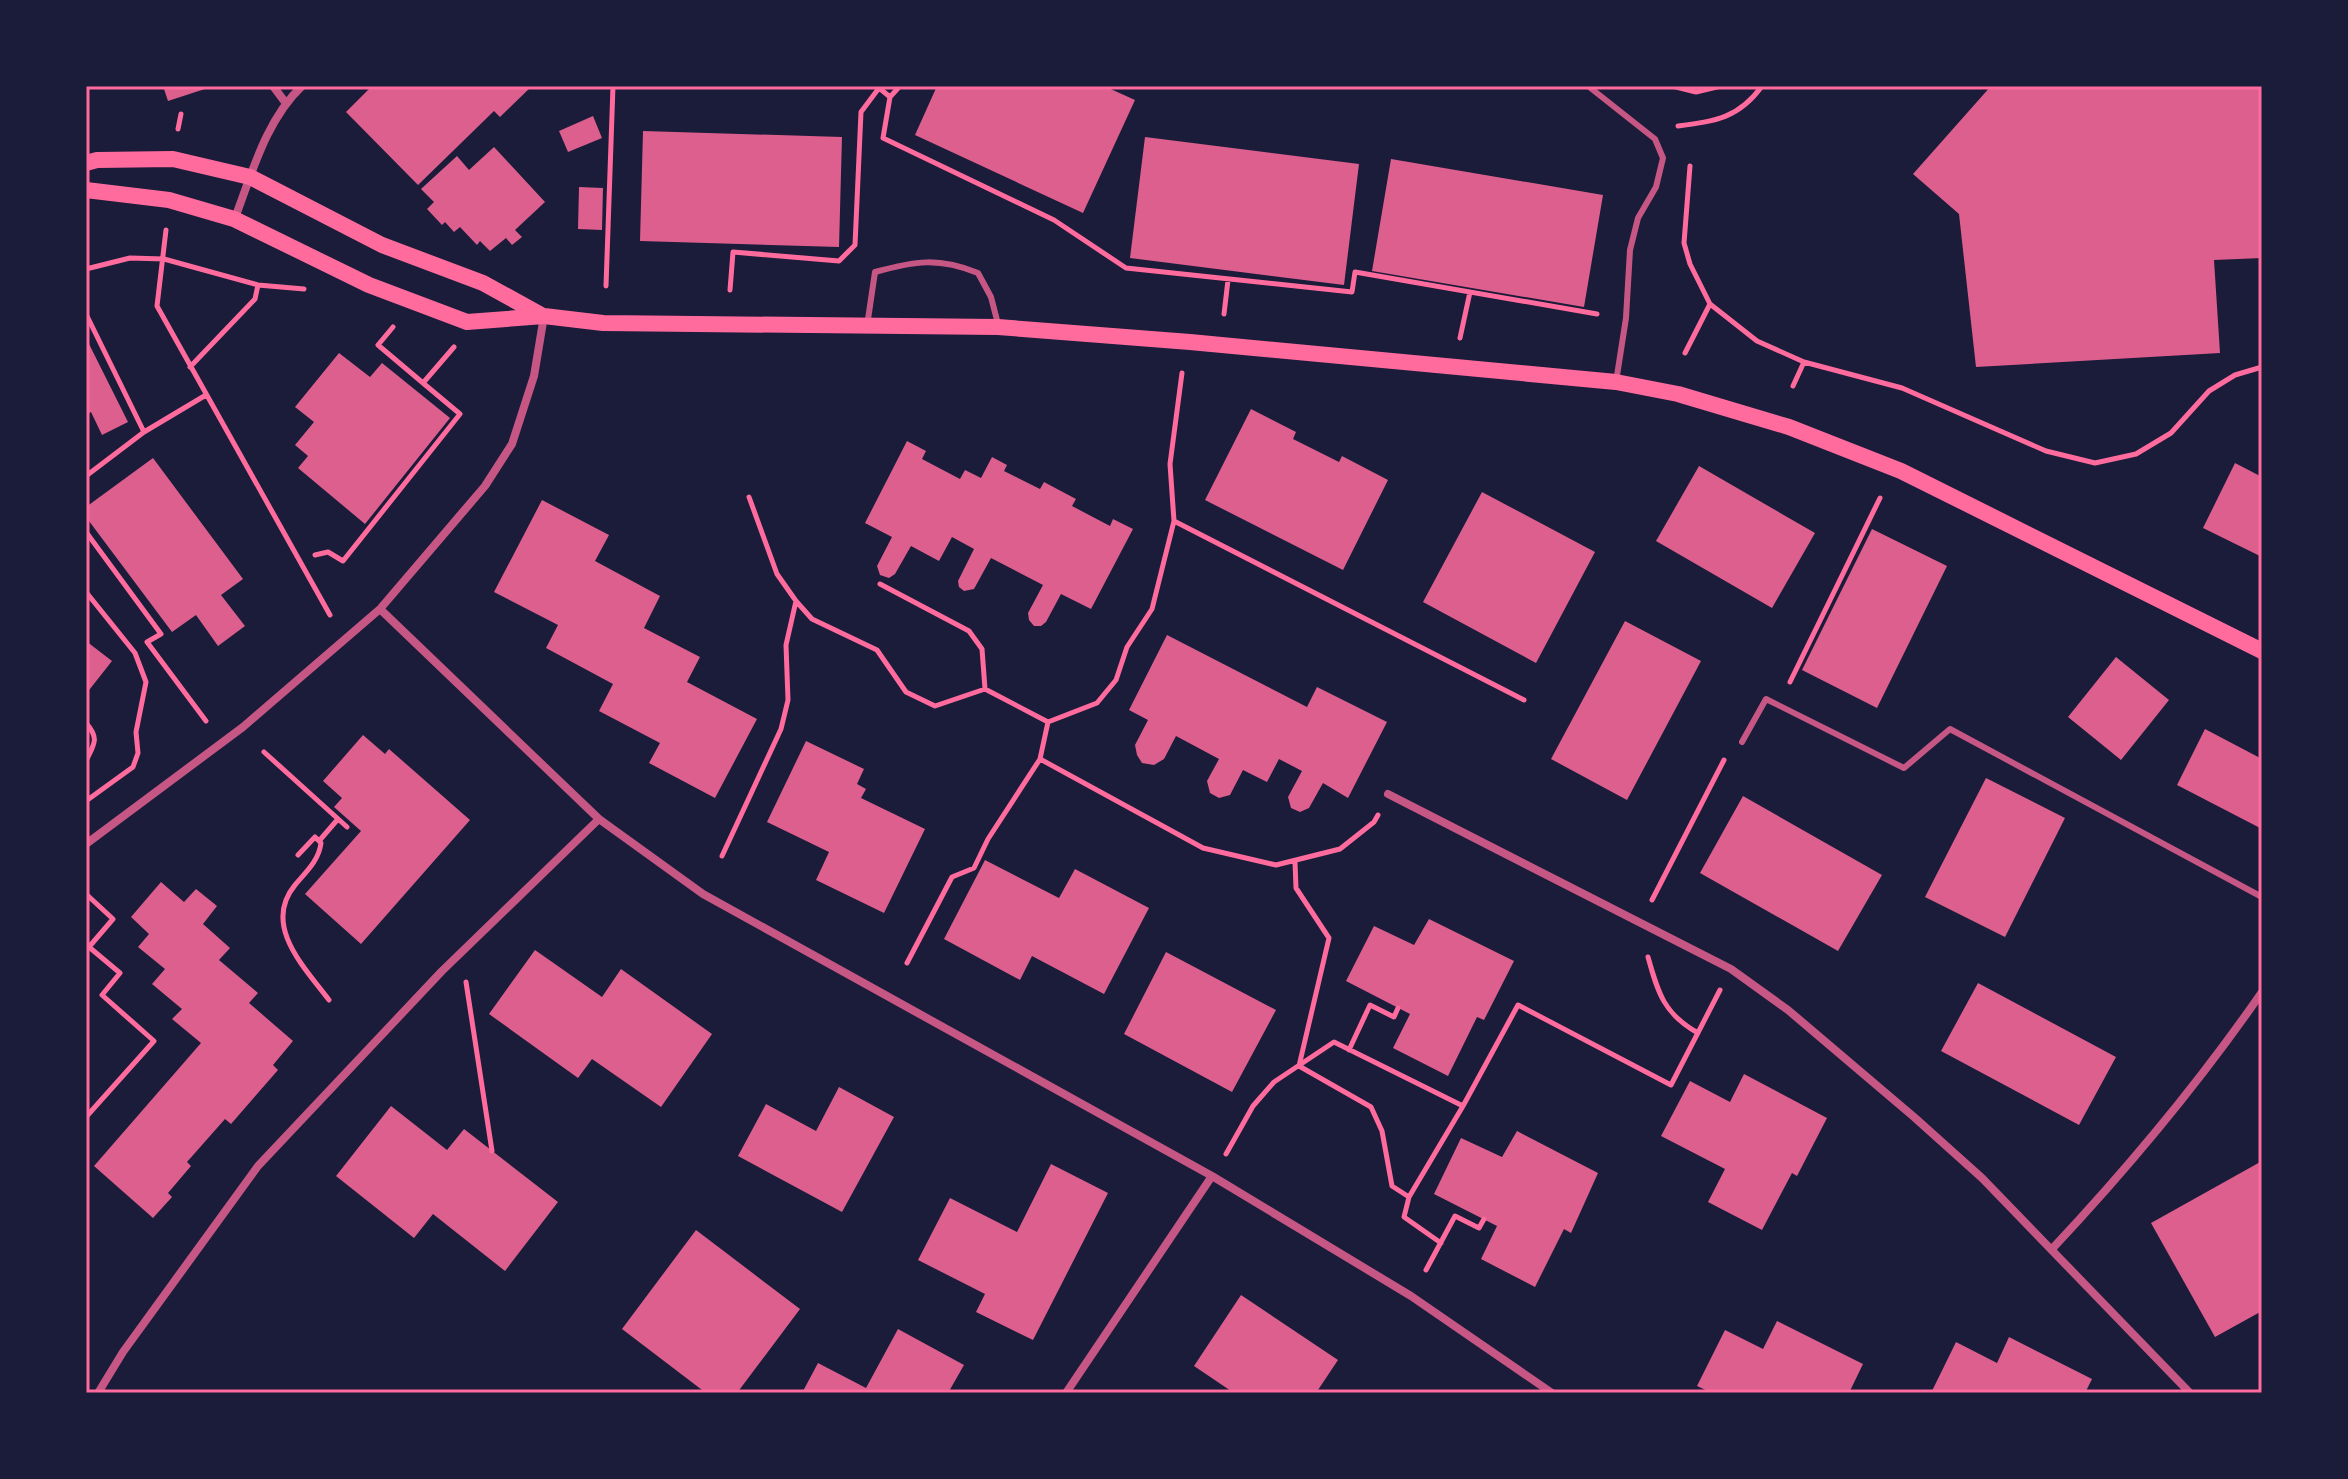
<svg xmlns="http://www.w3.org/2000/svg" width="2348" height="1479" font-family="Signika,sans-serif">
  <rect width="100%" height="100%" fill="#1b1b3a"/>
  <path fill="#dd5f8e" d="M163,86H211V87L168,101Z
    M372,86H532L500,117L494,111L418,185L346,112Z
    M937,86H1104L1135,100L1083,213L915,135Z
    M1991,86H2262V258L2214,260L2220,353L1976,367L1959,214L1913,174Z
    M593,116L602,138L568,152L559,131Z
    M643,131L842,137L839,247L640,241Z
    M1145,137L1359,164L1344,285L1130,258Z
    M494,147L545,202L515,230L522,237L512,245L506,238L490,251L480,241L477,245L460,227L454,232L445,222L442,225L427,209L434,202L421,189L457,156L469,170Z
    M1391,159L1603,195L1584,307L1372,271Z
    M579,187L603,188L602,230L578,229Z
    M86,338L128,422L102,435L91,412L86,415Z
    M339,353L370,377L382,363L450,418L365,524L298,468L308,456L295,445L314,422L295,407Z
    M1251,409L1296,432L1293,439L1339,462L1342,456L1388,480L1343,570L1205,500Z
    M907,441L926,451L922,459L960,479L965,470L981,478L992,457L1007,465L1004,471L1040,489L1044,482L1059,490L1076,499L1072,506L1110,526L1113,519L1133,529L1091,609L1061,594L1046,622L1041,626H1034L1029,620L1028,613L1043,585L991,558L974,589L964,591L959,587L958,581L974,549L952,537L939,561L911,546L895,574L889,578L880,575L877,566L892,537L865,523Z
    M153,458L243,579L221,595L245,626L218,646L196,615L172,632L86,517V507Z
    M2235,463L2262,477V557L2203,528Z
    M1699,466L1815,533L1772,608L1656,541Z
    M1482,492L1595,552L1536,663L1423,602Z
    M542,500L609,535L595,561L660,596L644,628L700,657L687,682L757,719L715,798L649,763L660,743L599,711L613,684L546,648L558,625L494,592Z
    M1872,529L1947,566L1877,708L1802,670Z
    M1625,621L1701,661L1627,800L1551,759Z
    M1167,635L1307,707L1317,687L1387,722L1348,798L1323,783L1309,808L1300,812L1291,808L1288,797L1302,771L1279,759L1267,782L1243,770L1230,795L1219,798L1210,793L1207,781L1219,759L1176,736L1164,759L1154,765L1142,763L1137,755L1135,745L1148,720L1129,710Z
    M86,641L112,661L86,694Z
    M2116,657L2169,700L2121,760L2068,717Z
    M2205,729L2262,759V829L2177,785Z
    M363,735L385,754L389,749L470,820L361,944L305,894L361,831L334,807L342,798L323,781Z
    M806,741L864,769L857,784L866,789L861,798L925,829L884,913L816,880L829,852L767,822Z
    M1986,778L2065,818L2005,937L1925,897Z
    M1743,796L1882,875L1838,951L1700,873Z
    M985,860L1059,898L1075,869L1149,908L1104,994L1032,956L1020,980L944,939Z
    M161,882L184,902L196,889L217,906L203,924L230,948L219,960L258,993L249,1003L293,1041L273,1065L278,1070L231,1124L225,1119L187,1162L191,1166L168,1193L172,1197L153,1218L94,1166L201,1043L172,1019L182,1009L152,984L165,969L138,947L149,934L131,917Z
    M1429,919L1514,961L1484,1020L1477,1017L1448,1076L1393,1048L1410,1014L1346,981L1374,926L1414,945Z
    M535,950L602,997L621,969L712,1034L661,1107L592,1059L578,1078L489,1014Z
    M1166,952L1276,1010L1232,1092L1124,1034Z
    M1978,983L2116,1057L2079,1125L1941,1051Z
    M1744,1074L1827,1118L1797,1176L1792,1173L1762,1230L1708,1202L1725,1169L1661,1136L1690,1081L1730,1102Z
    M839,1087L894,1117L842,1212L738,1156L766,1104L816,1131Z
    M391,1106L447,1150L464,1129L558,1202L505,1271L433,1214L414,1238L336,1176Z
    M1517,1131L1598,1173L1571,1233L1564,1229L1535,1287L1481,1259L1497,1226L1434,1194L1461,1138L1502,1157Z
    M2262,1161V1311L2215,1337L2151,1223Z
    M1051,1164L1108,1193L1033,1340L976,1312L985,1294L918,1260L950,1198L1017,1232Z
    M696,1230L800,1309L737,1393H706L622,1329Z
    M1241,1295L1338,1360L1316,1393H1234L1194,1366Z
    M1777,1321L1863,1364L1849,1393H1712L1697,1386L1725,1330L1763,1349Z
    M898,1329L964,1365L948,1393H802L818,1363L866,1388Z
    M2009,1337L2092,1379L2085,1393H1931L1956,1342L1997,1363Z"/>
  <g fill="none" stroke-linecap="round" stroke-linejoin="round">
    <path stroke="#ff6b9d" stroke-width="5" d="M1672,86L1696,92L1721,86
      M878,87L890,97L900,86
      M890,97L883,138L1054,220L1126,268L1352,292L1355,272L1597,314
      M1678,126C1716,121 1739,118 1762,86
      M178,129L181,114
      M166,230L157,306L330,615
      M86,269L130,258L164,259L258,285L304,289
      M606,286L613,86
      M730,290L733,252L839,261L855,245L861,112L879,88
      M1710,304L1757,341L1804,362
      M86,314L144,432
      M1224,314L1228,280
      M393,327L378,345L423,383L454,347
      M1460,338L1470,292
      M1685,353L1710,304L1690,264L1684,243L1690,166
      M190,367L255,299L258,285
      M1182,373L1170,464L1174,521L1524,700
      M1793,386L1804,362L1902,388L2046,451L2095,463L2136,454L2171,433L2209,391L2235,375L2262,367
      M86,476L144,432L206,395
      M749,497L777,574L796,601
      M86,532L161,634L147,642L206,721
      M315,555L328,552L343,561L460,414L423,383
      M880,584L969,631L982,649L985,689
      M86,592L135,653L146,682L136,732L138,753L133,767L86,801
      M1790,682L1880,498
      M86,723C100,739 94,744 86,761
      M264,752L347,827
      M1040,759L1203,848L1276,865L1340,849L1374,822L1378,815
      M319,841L338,819
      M298,855L315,837L321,843C319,860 307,871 295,885C262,925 304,967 329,1000
      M722,856L781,729L788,700L786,645L796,601L812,619L877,650L906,692L935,706L985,689L1048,722
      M1295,862L1296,888L1329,938L1299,1066L1371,1107L1382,1131L1392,1186L1409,1197
      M86,894L113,919L89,947L120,973L102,995L154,1041L86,1117
      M1652,900L1724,760
      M1648,957C1658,993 1664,1014 1698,1033
      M907,963L952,877L974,868L988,839L1040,759L1048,722L1097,703L1116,680L1127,647L1152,609L1174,521
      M466,982L492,1151
      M1349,1050L1370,1005L1394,1017L1398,1008
      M1226,1154L1253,1106L1274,1082L1334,1042L1463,1106L1518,1005L1671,1085L1720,990
      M1441,1243L1404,1217L1409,1197L1463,1106
      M1426,1270L1455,1216L1479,1228L1484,1219"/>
    <path stroke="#c65784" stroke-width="6" d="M1588,86L1655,139L1663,158L1656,187L1638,218L1630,250L1626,318L1616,382
      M867,326L875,272C915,261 938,257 978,273L991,297L998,324
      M1742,742L1766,699L1904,768L1950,729L2262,897"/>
    <path stroke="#c65784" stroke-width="8" d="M273,86L285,102
      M235,218C252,173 266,120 302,86
      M380,609L599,819L703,894L1212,1176L1411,1296L1552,1393
      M1388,794L1731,969L1788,1010L1914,1117L1982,1178L2190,1393
      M86,844L243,727L380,609L485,486L512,444L534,376L544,316
      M2052,1249C2128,1168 2199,1083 2262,992
      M98,1393L123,1352L258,1166L442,971L599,819
      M1066,1393L1212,1176"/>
    <path stroke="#ff6b9d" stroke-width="16" d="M86,163L97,160L173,159L250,177L382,245L483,283L543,316
      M86,190L169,200L234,219L369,285L467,322L544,316L603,323L998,327L1190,342L1616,382L1678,394L1789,427L1901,471L2262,651"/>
  </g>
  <rect width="2348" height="1479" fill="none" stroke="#1b1b3a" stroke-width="176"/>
  <rect x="88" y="88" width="2172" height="1303" fill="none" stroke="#ff6b9d" stroke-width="3"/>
</svg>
